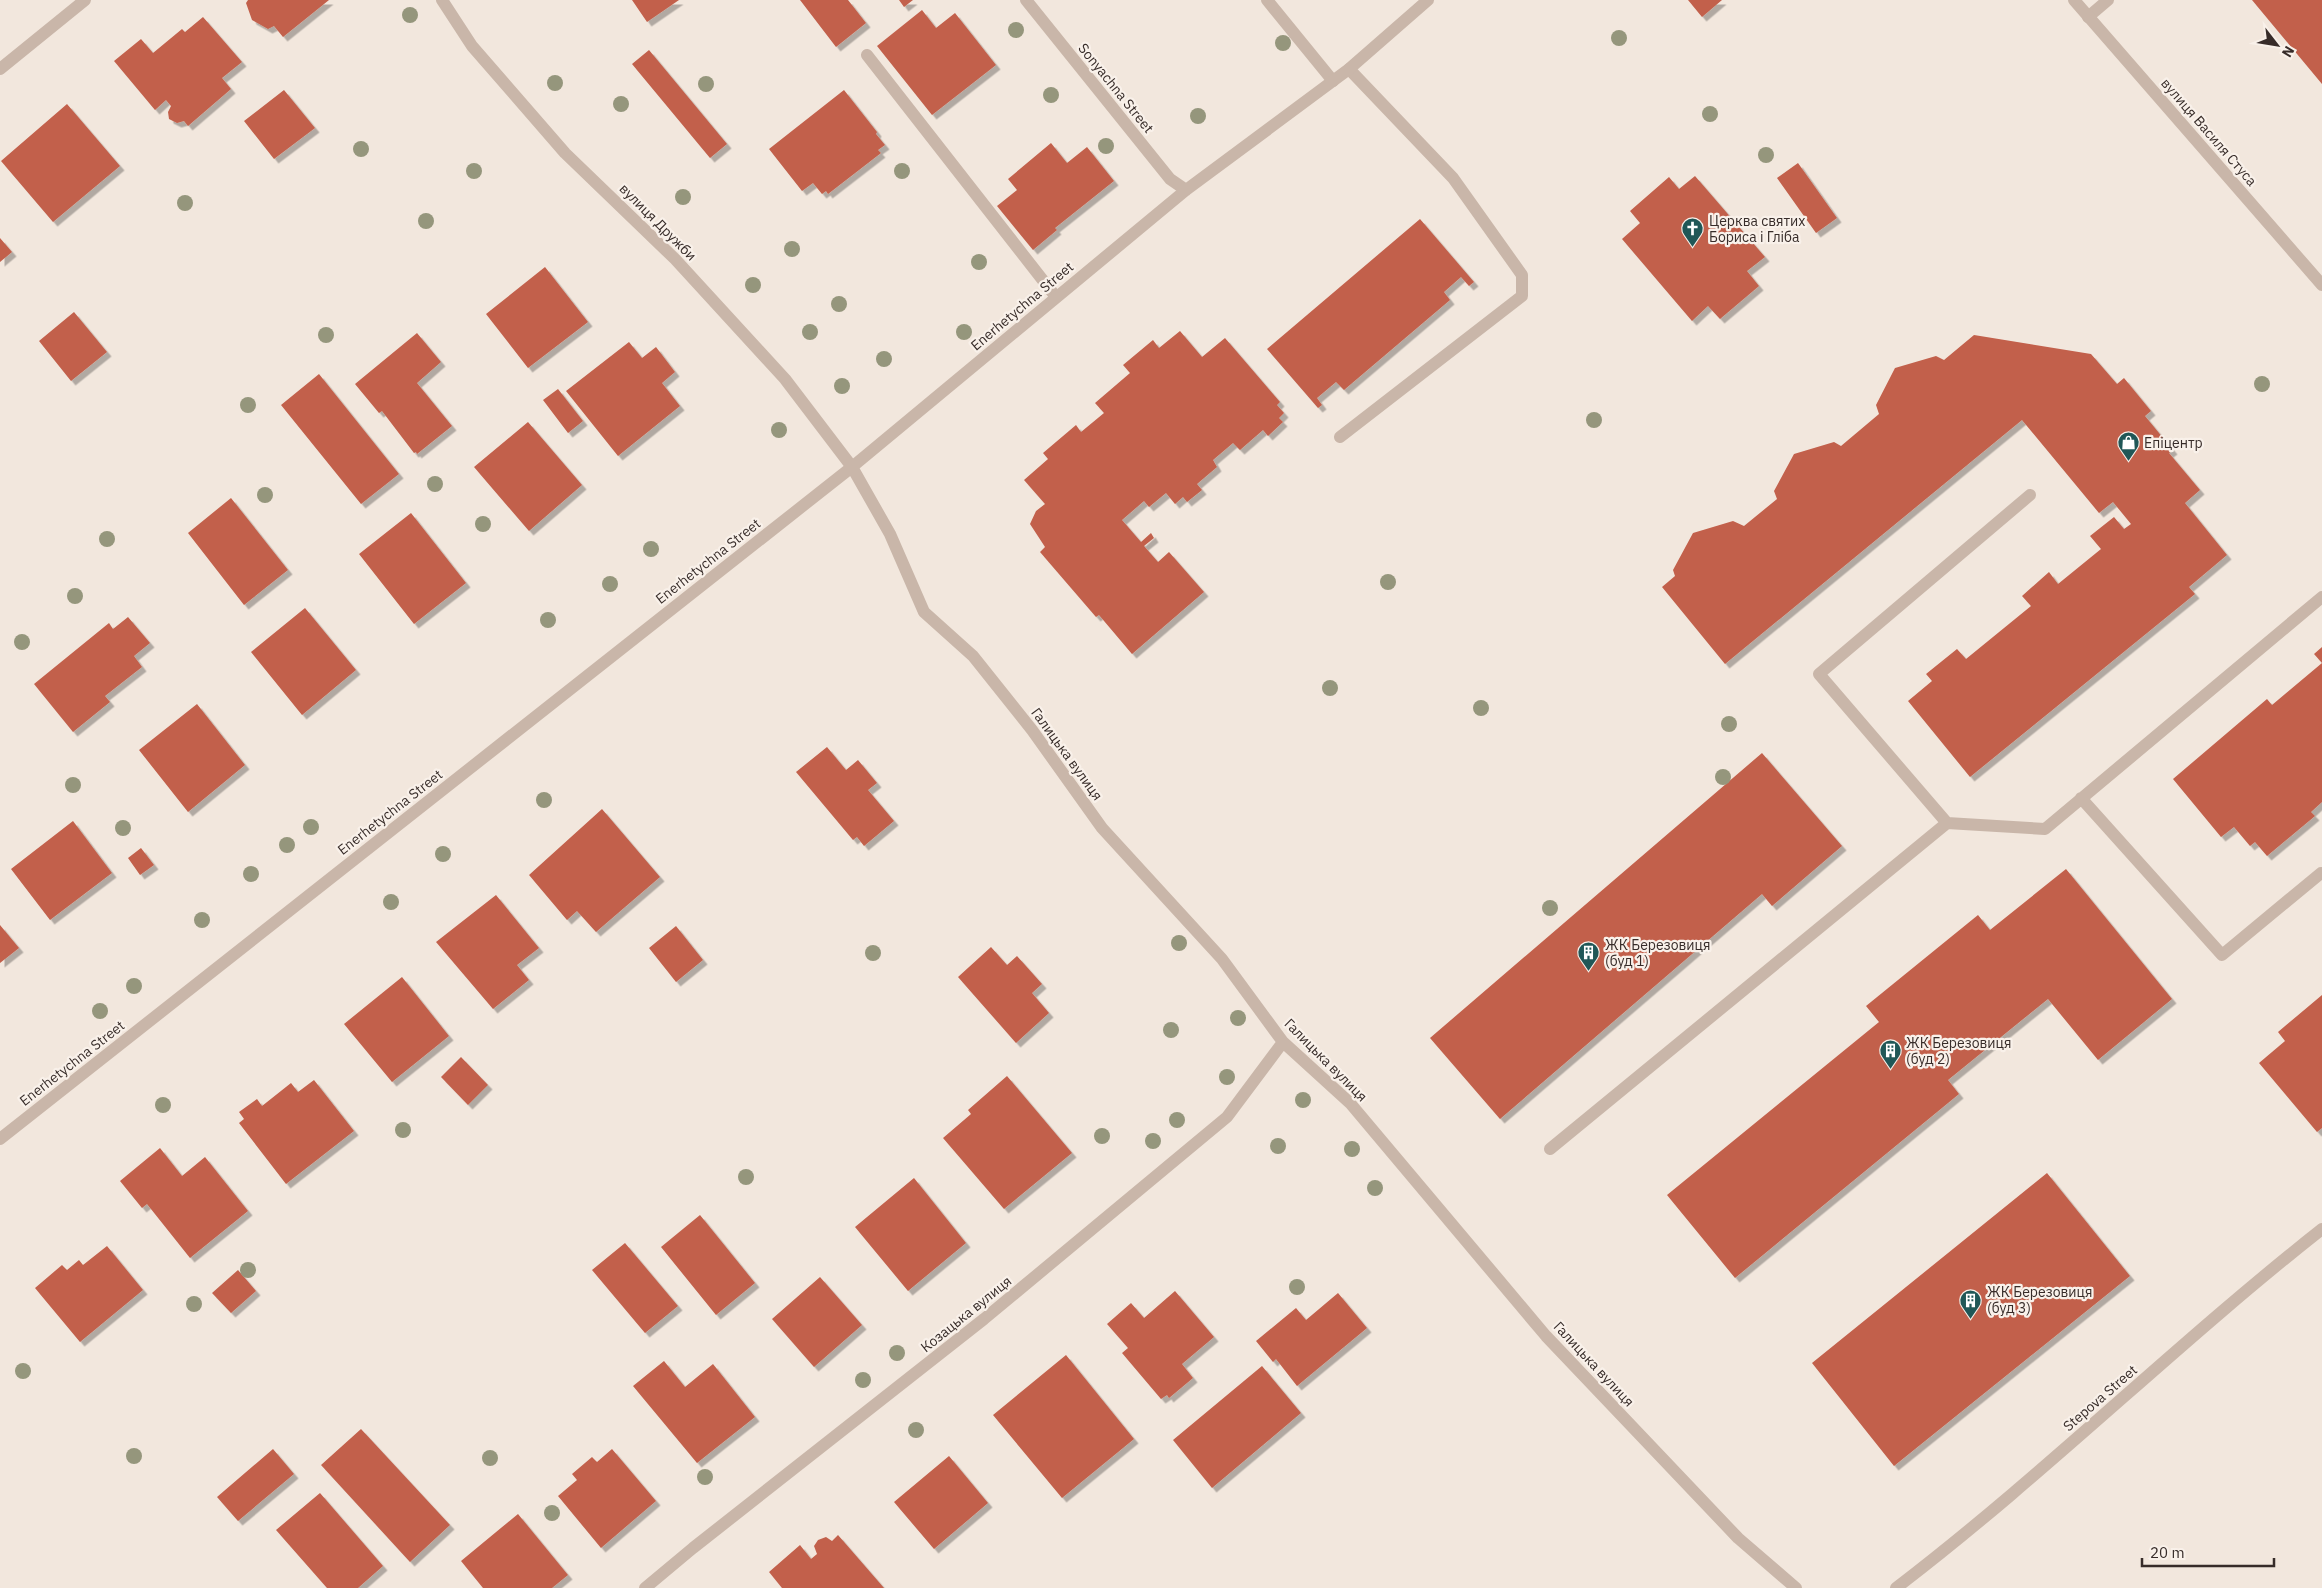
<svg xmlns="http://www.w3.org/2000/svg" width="2322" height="1588" font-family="'IBM Plex Sans',sans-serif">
  <defs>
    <filter id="shadow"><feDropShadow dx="4.5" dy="4.5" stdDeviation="0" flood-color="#0004"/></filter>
  </defs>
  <rect width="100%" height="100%" fill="#f2e7dd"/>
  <path fill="#c2604b" filter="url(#shadow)" d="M248,0H329L283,37L274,26L268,29L252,20L246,3Z
    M632,0H679L647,22Z
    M800,0H848L866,23L836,47Z
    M899,0H913L904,7Z
    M1688,0H1722L1702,17Z
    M2252,0H2322V84Z
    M922,10L936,28L955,13L996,65L932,115L877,46Z
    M203,17L242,62L222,78L231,89L188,126L184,121L177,123L169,119L168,112L171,106L166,100L155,110L114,61L141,39L153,53L182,29L185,32Z
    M649,50L727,144L710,158L632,64Z
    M284,90L315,128L274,159L244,121Z
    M844,90L877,132L876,134L885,145L878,150L881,153L828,194L826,191L822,194L813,183L802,191L769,149Z
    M67,104L120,166L53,222L1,161Z
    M1051,143L1067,163L1087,147L1114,181L1055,228L1057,230L1033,250L997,206L1017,190L1008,179Z
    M1798,163L1837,218L1816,233L1777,178Z
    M1695,176L1765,257L1747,271L1759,286L1720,319L1708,306L1692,321L1622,239L1640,223L1630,211L1669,177L1679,189Z
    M1420,219L1474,282L1469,286L1461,277L1444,292L1450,300L1344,390L1336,382L1317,398L1322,405L1318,408L1267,349Z
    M0,238L12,252L0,262Z
    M545,267L588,322L528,368L486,314Z
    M74,312L107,352L71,381L39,341Z
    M1180,331L1202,357L1225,338L1280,402L1277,405L1284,413L1279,418L1283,422L1268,436L1263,430L1240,450L1233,443L1213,460L1217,467L1197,484L1202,490L1187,502L1183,497L1175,504L1166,493L1149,507L1144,501L1122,520L1141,542L1151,533L1154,538L1144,546L1158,562L1169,552L1204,592L1132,654L1099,615L1096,617L1040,552L1045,547L1030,524L1036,511L1045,504L1024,480L1048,459L1043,453L1076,425L1081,432L1104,413L1095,403L1130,373L1123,365L1153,340L1159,348Z
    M417,333L441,362L417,383L452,426L417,454L416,452L414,453L382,411L379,413L355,384Z
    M1974,335L2091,354L2117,384L2124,378L2151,411L2145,416L2173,450L2169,453L2200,490L2185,503L2227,555L2189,587L2195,594L1970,777L1908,701L1932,681L1926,674L1957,649L1966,659L2031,606L2022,596L2049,572L2058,584L2101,549L2090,536L2114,517L2124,529L2131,524L2113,502L2099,513L2022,420L1725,664L1662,587L1675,576L1673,570L1693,533L1733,521L1744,526L1777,499L1774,491L1794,454L1834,442L1841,446L1879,414L1876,405L1895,368L1936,356L1944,360Z
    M629,342L642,358L656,347L675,372L662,383L680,406L618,456L566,391Z
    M319,374L399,474L361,504L281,405Z
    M558,389L583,421L568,433L543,400Z
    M528,422L582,485L529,531L474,467Z
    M231,498L288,570L244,605L188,533Z
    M411,513L466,583L414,624L359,554Z
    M305,608L356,670L302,715L251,652Z
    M128,617L150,643L134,656L142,667L105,696L110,702L73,732L34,684L109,623L113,629Z
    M2322,647V802L2311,812L2315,816L2267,856L2255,842L2250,846L2234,827L2221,837L2173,779L2267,699L2272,705L2322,663L2314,654Z
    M197,704L245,765L188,812L139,750Z
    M827,747L846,770L858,760L877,783L868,790L894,821L864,846L857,837L853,840L796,772Z
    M1762,753L1842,846L1772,906L1762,894L1500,1119L1430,1038Z
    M602,809L660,877L596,932L577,911L567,920L529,875Z
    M73,821L112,873L50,920L11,869Z
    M141,848L154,865L140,875L128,858Z
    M2066,869L2172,999L2098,1060L2048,999L1948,1080L1959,1094L1735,1278L1667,1195L1879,1022L1866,1006L1978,915L1990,930Z
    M496,895L539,948L517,965L529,980L493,1009L436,942Z
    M0,925L19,948L0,963Z
    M676,926L703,960L676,982L649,948Z
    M991,947L1007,965L1017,956L1042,984L1032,993L1049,1013L1016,1043L958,977Z
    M402,977L449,1036L392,1082L344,1024Z
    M2322,995V1128L2317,1132L2259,1063L2285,1041L2278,1032Z
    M461,1057L488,1085L468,1105L441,1077Z
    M1007,1076L1072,1153L1004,1209L943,1138L971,1114L968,1110Z
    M314,1080L354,1131L286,1184L239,1123L244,1119L239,1112L257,1099L262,1106L291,1083L298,1092Z
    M160,1148L182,1176L205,1157L248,1211L190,1258L147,1204L142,1208L120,1181Z
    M2047,1173L2130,1276L1894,1466L1812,1363Z
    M914,1178L966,1243L908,1291L855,1227Z
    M700,1215L755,1283L716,1315L661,1247Z
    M625,1243L678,1306L645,1333L592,1270Z
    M107,1246L143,1290L80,1342L35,1288L62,1265L67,1270L79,1260L83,1265Z
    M238,1270L256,1291L231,1313L212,1293Z
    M820,1277L862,1325L814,1367L772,1319Z
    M1175,1291L1214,1337L1182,1364L1193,1378L1169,1398L1167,1395L1161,1399L1122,1353L1128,1348L1107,1324L1131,1303L1144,1318Z
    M1338,1293L1367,1328L1297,1386L1276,1359L1273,1362L1256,1341L1296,1308L1306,1320Z
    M1066,1355L1134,1439L1062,1498L993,1415Z
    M664,1361L685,1387L713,1364L755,1417L697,1463L633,1386Z
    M1262,1366L1301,1413L1212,1488L1173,1440Z
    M361,1429L450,1525L410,1562L321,1465Z
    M273,1449L294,1474L238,1521L217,1497Z
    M612,1449L656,1501L601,1548L558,1496L577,1480L572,1474L592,1457L597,1462Z
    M949,1456L988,1503L934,1549L894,1502Z
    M320,1493L383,1566L358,1588H327L276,1530Z
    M518,1514L568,1575L552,1588H483L461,1561Z
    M838,1535L884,1588H782L769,1572L800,1545L811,1559L817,1554L814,1546L818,1540L826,1537L832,1541Z"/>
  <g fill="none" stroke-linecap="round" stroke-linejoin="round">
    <path stroke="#c9b6a9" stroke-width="12" d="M1267,0L1333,81
      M2088,17L2108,0
      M867,55L1056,297
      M1340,437L1522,296V275L1453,178L1349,69
      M2030,495L1819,674L1947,823L2045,829L2322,597
      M2081,798L2222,955L2321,873
      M1550,1149L1947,823"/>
    <path stroke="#c9b6a9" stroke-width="12" d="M442,0L472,46L565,153L675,259L785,379L852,467L890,534L924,612L973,656L1032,730L1102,828L1222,959L1283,1042L1350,1103L1546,1336L1738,1538L1796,1588
      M1026,0L1170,179L1186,190
      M2074,0L2322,285
      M0,69L85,0
      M0,1139L852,467L1186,190L1349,69L1428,0
      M645,1588L693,1548L984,1319L1227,1117L1283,1042
      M1896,1588C2044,1475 2176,1344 2322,1229"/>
  </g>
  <g fill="#95967c">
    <circle cx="410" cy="15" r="8"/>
    <circle cx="1016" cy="30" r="8"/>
    <circle cx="1619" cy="38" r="8"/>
    <circle cx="1283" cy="43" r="8"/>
    <circle cx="555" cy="83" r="8"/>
    <circle cx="706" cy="84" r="8"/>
    <circle cx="1051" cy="95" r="8"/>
    <circle cx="621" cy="104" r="8"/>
    <circle cx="1710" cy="114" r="8"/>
    <circle cx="1198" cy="116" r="8"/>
    <circle cx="1106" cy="146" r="8"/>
    <circle cx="361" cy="149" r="8"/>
    <circle cx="1766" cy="155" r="8"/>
    <circle cx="474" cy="171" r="8"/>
    <circle cx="902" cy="171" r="8"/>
    <circle cx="683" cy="197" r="8"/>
    <circle cx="185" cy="203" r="8"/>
    <circle cx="426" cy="221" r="8"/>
    <circle cx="792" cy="249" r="8"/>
    <circle cx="979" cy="262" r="8"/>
    <circle cx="753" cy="285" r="8"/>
    <circle cx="839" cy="304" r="8"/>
    <circle cx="810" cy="332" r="8"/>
    <circle cx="964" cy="332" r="8"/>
    <circle cx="326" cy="335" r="8"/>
    <circle cx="884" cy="359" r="8"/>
    <circle cx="2262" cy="384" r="8"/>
    <circle cx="842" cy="386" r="8"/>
    <circle cx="248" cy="405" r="8"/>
    <circle cx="1594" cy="420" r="8"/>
    <circle cx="779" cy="430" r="8"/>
    <circle cx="435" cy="484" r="8"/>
    <circle cx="265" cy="495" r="8"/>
    <circle cx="483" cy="524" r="8"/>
    <circle cx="107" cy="539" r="8"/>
    <circle cx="651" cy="549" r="8"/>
    <circle cx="1388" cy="582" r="8"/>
    <circle cx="610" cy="584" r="8"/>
    <circle cx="75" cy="596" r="8"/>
    <circle cx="548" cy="620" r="8"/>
    <circle cx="22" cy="642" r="8"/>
    <circle cx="1330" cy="688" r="8"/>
    <circle cx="1481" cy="708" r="8"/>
    <circle cx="1729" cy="724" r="8"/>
    <circle cx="1723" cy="777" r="8"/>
    <circle cx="73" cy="785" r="8"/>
    <circle cx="544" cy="800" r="8"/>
    <circle cx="311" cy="827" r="8"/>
    <circle cx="123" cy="828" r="8"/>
    <circle cx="287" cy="845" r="8"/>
    <circle cx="443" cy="854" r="8"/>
    <circle cx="251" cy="874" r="8"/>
    <circle cx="391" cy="902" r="8"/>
    <circle cx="1550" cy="908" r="8"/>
    <circle cx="202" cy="920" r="8"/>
    <circle cx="1179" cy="943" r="8"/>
    <circle cx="873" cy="953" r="8"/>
    <circle cx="134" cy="986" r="8"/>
    <circle cx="100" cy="1011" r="8"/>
    <circle cx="1238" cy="1018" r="8"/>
    <circle cx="1171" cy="1030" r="8"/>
    <circle cx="1227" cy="1077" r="8"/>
    <circle cx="1303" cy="1100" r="8"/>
    <circle cx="163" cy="1105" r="8"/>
    <circle cx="1177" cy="1120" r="8"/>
    <circle cx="403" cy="1130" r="8"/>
    <circle cx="1102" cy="1136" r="8"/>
    <circle cx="1153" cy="1141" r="8"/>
    <circle cx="1278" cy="1146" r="8"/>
    <circle cx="1352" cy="1149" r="8"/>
    <circle cx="746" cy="1177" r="8"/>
    <circle cx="1375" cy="1188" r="8"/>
    <circle cx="248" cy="1270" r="8"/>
    <circle cx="1297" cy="1287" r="8"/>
    <circle cx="194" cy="1304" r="8"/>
    <circle cx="897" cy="1353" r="8"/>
    <circle cx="23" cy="1371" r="8"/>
    <circle cx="863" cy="1380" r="8"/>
    <circle cx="916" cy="1430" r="8"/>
    <circle cx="134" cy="1456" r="8"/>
    <circle cx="490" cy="1458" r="8"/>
    <circle cx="705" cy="1477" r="8"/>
    <circle cx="552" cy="1513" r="8"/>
  </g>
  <defs>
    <symbol id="church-pin" viewBox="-11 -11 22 30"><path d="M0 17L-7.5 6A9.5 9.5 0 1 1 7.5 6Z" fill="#205757" stroke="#f9f1ea"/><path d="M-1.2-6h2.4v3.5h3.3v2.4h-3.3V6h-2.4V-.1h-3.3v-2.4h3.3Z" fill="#fff"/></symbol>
    <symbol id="shop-pin" viewBox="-11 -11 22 30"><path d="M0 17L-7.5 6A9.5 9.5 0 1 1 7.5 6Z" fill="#205757" stroke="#f9f1ea"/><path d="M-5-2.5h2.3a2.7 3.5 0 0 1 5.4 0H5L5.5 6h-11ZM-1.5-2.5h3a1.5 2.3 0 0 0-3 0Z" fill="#fff"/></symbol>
    <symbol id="building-pin" viewBox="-11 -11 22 30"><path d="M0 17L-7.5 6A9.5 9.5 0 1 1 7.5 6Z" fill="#205757" stroke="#f9f1ea"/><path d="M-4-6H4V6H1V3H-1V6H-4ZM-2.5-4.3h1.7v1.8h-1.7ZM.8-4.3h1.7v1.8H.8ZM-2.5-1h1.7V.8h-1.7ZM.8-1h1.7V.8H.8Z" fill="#fff"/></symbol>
  </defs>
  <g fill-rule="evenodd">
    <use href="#church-pin" x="1680" y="216" width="25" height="34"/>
    <use href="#shop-pin" x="2116" y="430" width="25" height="34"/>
    <use href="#building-pin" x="1576" y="940" width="25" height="34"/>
    <use href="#building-pin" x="1878" y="1038" width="25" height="34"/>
    <use href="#building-pin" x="1958" y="1288" width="25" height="34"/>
  </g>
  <g text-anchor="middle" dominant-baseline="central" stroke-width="4.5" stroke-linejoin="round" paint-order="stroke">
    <g font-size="14" fill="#372c29" stroke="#f9f1ea">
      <text transform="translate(1116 88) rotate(51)">Sonyachna Street</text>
      <text transform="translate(2209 132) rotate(49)">вулиця Василя Стуса</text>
      <text transform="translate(658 222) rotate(45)">вулиця Дружби</text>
      <text transform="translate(1022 306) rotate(-40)">Enerhetychna Street</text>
      <text transform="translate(708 561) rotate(-38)">Enerhetychna Street</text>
      <text transform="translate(1067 754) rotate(54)">Галицька вулиця</text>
      <text transform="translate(390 812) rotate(-38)">Enerhetychna Street</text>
      <text transform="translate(1326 1060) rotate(45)">Галицька вулиця</text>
      <text transform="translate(72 1063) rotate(-38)">Enerhetychna Street</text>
      <text transform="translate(966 1314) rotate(-39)">Козацька вулиця</text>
      <text transform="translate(1594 1364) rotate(47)">Галицька вулиця</text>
      <text transform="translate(2100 1398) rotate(-41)">Stepova Street</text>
    </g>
    <g font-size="14" fill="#372c29" stroke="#f9f1ea" text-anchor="start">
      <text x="1709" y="221">Церква святих<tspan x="1709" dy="16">Бориса і Гліба</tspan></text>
      <text x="2144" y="443">Епіцентр</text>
      <text x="1605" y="945">ЖК Березовиця<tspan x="1605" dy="16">(буд 1)</tspan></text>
      <text x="1906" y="1043">ЖК Березовиця<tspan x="1906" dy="16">(буд 2)</tspan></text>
      <text x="1987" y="1292">ЖК Березовиця<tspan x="1987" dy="16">(буд 3)</tspan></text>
    </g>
  </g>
  <g transform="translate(2277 45) rotate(121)" stroke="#f9f1ea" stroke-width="4" paint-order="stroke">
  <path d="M0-4L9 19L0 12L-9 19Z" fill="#372c29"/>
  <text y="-8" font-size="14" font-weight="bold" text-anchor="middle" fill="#372c29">N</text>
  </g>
  <path d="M2142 1558v8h132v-8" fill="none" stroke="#372c29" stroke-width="2.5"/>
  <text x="2150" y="1558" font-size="15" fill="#372c29" stroke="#f9f1ea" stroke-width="4" paint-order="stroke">20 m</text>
</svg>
